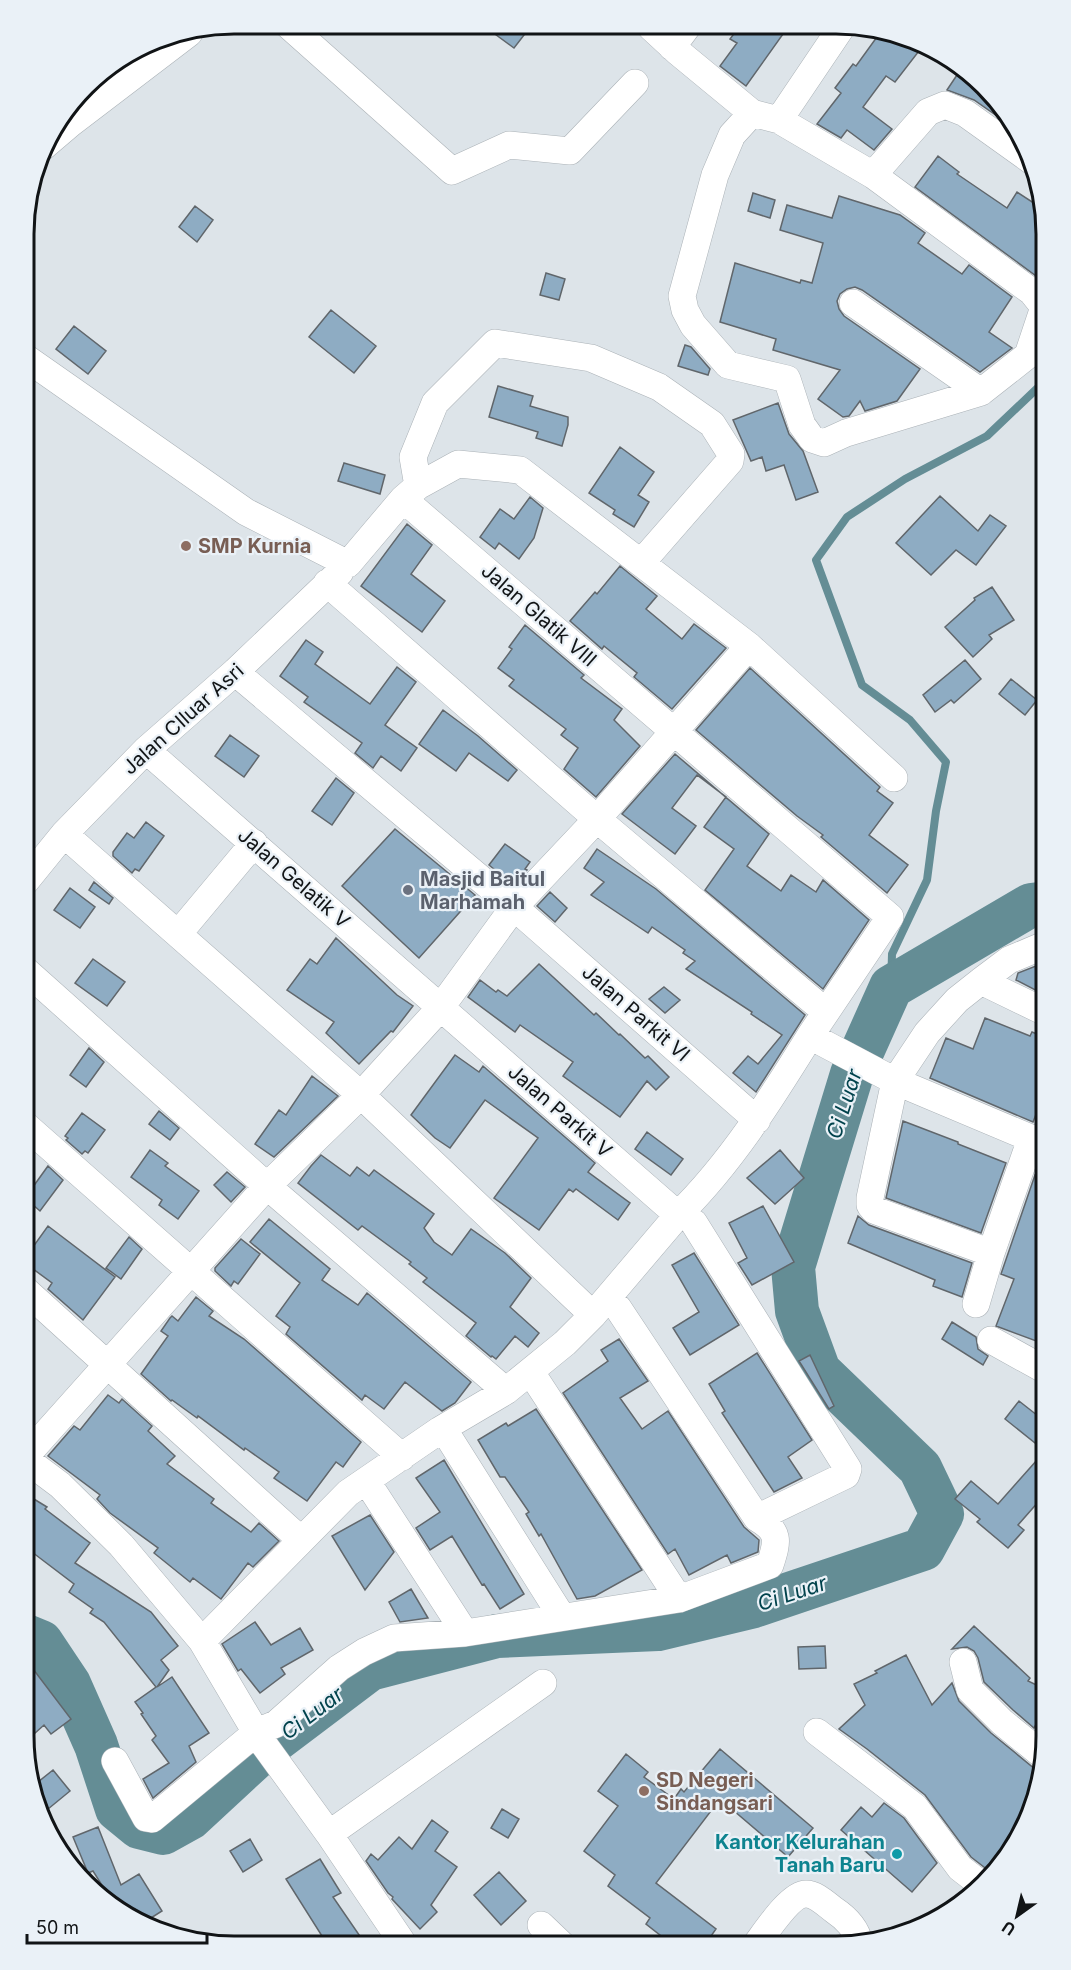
<svg xmlns="http://www.w3.org/2000/svg" width="1071" height="1970" font-family="Inter,sans-serif">
  <rect width="100%" height="100%" fill="#dde4e9"/>
  <g fill="none" stroke-linecap="round" stroke-linejoin="round">
    <path stroke="#648d95" stroke-width="8" d="M891,987L892,954L927,880L936,811L946,762L910,720L862,685L816,560L847,517L905,479L987,436L1047,379"/>
    <path stroke="#648d95" stroke-width="44" d="M24,1635L41,1642L69,1684L96,1745L117,1809L139,1827L163,1833L190,1818L268,1746L370,1669L497,1636L658,1629L754,1606L923,1549L942,1514L920,1468L819,1371L797,1311L793,1267L852,1074L891,987L1031,905L1047,903"/>
  </g>
  <path fill="#8eacc3" stroke="#60666b" stroke-width="1.5" d="M484,26H531L514,48Z
    M739,27H788L746,86L720,66L737,43L730,39Z
    M882,30L909,44L919,51L895,82L886,76L863,107L892,129L874,150L847,130L841,138L817,124L841,93L835,88L853,64L856,66Z
    M961,69L975,76L1007,123L974,100L947,90Z
    M938,156L959,172L957,174L1007,208L1017,192L1043,209L1047,235V284L915,187Z
    M753,193L775,200L770,218L748,211Z
    M839,196L900,215L925,233L918,243L962,274L969,265L1012,297L989,332L1012,348L980,372L862,290L855,287L847,289L840,294L837,301L839,309L844,316L920,369L897,401L865,411L860,401L849,416L843,417L818,399L840,370L773,350L776,339L720,322L735,263L800,283L801,280L812,283L823,243L780,230L787,205L832,218Z
    M195,206L213,220L197,242L179,227Z
    M546,273L565,279L559,300L540,295Z
    M331,310L376,346L354,373L309,337Z
    M74,326L106,351L88,374L56,349Z
    M685,345L691,347L710,369L708,375L678,366Z
    M498,386L533,396L530,406L568,417V425L562,446L536,438L538,432L489,417Z
    M778,403L789,434L803,451L818,492L796,500L784,465L766,471L762,457L751,461L733,420Z
    M620,447L654,472L638,495L649,502L634,527L613,514L615,510L589,493Z
    M344,463L385,475L380,494L338,481Z
    M940,496L978,531L990,515L1006,526L976,565L956,550L931,575L896,543Z
    M530,497L543,508L534,538L519,559L499,543L495,549L480,537L500,509L514,519Z
    M407,524L432,545L411,574L445,601L422,632L361,586Z
    M620,566L657,596L646,609L682,639L694,624L726,648L672,709L634,677L637,673L604,646L602,649L570,621L595,592L597,594Z
    M992,587L1014,620L989,635L992,639L973,657L945,627L975,600L974,598Z
    M525,625L584,675L581,678L622,709L614,720L640,746L596,797L564,769L578,748L561,735L566,729L509,686L514,680L498,668L512,649L509,647Z
    M306,640L323,652L315,664L370,704L397,667L416,682L385,725L417,748L401,771L381,756L373,768L355,753L362,743L304,702L308,697L280,676Z
    M965,660L981,679L954,703L951,700L935,712L923,695Z
    M750,668L880,787L877,791L893,803L869,835L908,865L887,893L821,837L823,835L797,816L696,730Z
    M1011,679L1037,700L1025,715L999,694Z
    M443,710L478,736L517,770L508,781L469,753L456,771L419,744Z
    M230,735L259,756L244,777L215,756Z
    M675,754L769,834L747,866L781,891L791,875L816,892L823,880L869,920L823,989L705,890L734,849L704,827L726,797L697,775L672,808L696,826L675,854L622,814Z
    M336,778L354,793L332,825L312,811Z
    M146,822L164,836L139,871L135,869L132,873L113,856V852L127,833L134,838Z
    M395,829L475,895L419,958L342,886Z
    M505,844L530,862L525,869L527,870L513,885L489,865Z
    M597,849L656,889L805,1015L756,1092L733,1073L748,1056L758,1064L782,1035L751,1014L752,1012L686,969L695,961L683,953L685,950L652,927L648,933L591,895L604,882L584,868Z
    M94,882L113,898L109,904L89,890Z
    M70,888L95,907L80,928L54,910Z
    M550,892L567,908L555,922L537,906Z
    M336,938L397,995L413,1006L393,1032L391,1031L359,1064L326,1033L334,1022L287,990L310,959L317,964Z
    M93,959L125,982L107,1006L75,983Z
    M539,964L594,1015L596,1013L619,1035L620,1034L645,1058L648,1056L669,1077L656,1090L647,1081L620,1117L563,1076L573,1062L520,1025L515,1032L468,997L480,980L496,992L498,990L507,996Z
    M1041,964L1047,966V984L1043,994L1016,980L1018,973Z
    M664,987L680,1000L665,1013L649,999Z
    M985,1018L1030,1036L1032,1032L1047,1038V1086L1033,1122L930,1078L946,1038L973,1049Z
    M89,1048L104,1062L86,1087L70,1075Z
    M455,1055L479,1072L483,1066L595,1163L588,1172L630,1203L618,1220L576,1189L573,1192L569,1189L539,1230L494,1198L538,1138L485,1100L450,1148L435,1138L411,1115Z
    M312,1076L338,1096L274,1157L255,1144L279,1110L286,1115Z
    M159,1111L179,1128L170,1140L149,1124Z
    M82,1113L105,1130L88,1153L85,1151L82,1154L66,1140L68,1138L65,1136Z
    M903,1121L958,1142V1144L1006,1163L981,1233L886,1198Z
    M647,1132L683,1159L671,1175L635,1149Z
    M150,1150L168,1163L165,1166L199,1191L178,1219L159,1205L162,1200L131,1177Z
    M780,1150L804,1178L775,1204L747,1178Z
    M321,1155L350,1176L357,1167L369,1176L374,1170L434,1214L424,1228L434,1242L452,1255L471,1229L505,1253L531,1278L510,1307L539,1333L528,1347L515,1336L496,1359L492,1356L491,1357L466,1336L476,1323L423,1282L427,1278L409,1264L411,1262L362,1226L358,1230L298,1183L311,1166Z
    M48,1166L63,1180L40,1211L25,1198Z
    M227,1172L245,1187L231,1202L214,1185Z
    M1035,1175L1047,1180V1204L1037,1228L1047,1232V1345L996,1326L1014,1279L1001,1274Z
    M763,1206L794,1262L752,1285L738,1263L747,1258L729,1223Z
    M858,1216L869,1225L972,1263L962,1297L933,1286L935,1280L848,1243Z
    M269,1219L330,1269L322,1280L358,1305L367,1293L471,1382L455,1403L442,1411L405,1382L384,1409L365,1395L362,1400L286,1334L290,1327L276,1316L300,1283L250,1242Z
    M48,1226L115,1277L83,1320L48,1289L52,1283L25,1263V1258Z
    M129,1237L142,1249L121,1279L106,1268Z
    M241,1239L260,1254L238,1284L234,1281L231,1286L215,1271V1268Z
    M694,1253L739,1325L690,1355L673,1328L699,1312L672,1265Z
    M196,1297L213,1311L209,1316L244,1339L361,1442L343,1467L336,1462L307,1501L274,1478L279,1472L245,1448L244,1450L198,1416L197,1418L172,1400L171,1401L141,1374L168,1336L161,1331L170,1318L172,1316L178,1321Z
    M952,1322L976,1337L978,1349L988,1356L983,1365L942,1339Z
    M619,1339L648,1381L620,1398L642,1429L668,1411L744,1527L759,1540L758,1552L731,1563L727,1555L689,1575L675,1549L668,1554L563,1393L608,1361L601,1350Z
    M757,1353L812,1440L788,1457L802,1478L774,1492L722,1413L725,1411L709,1384Z
    M810,1355L834,1406L829,1409L799,1361Z
    M108,1395L119,1403L122,1399L152,1426L148,1431L175,1456L167,1464L214,1499L211,1503L251,1532L259,1523L279,1541L253,1567L248,1563L221,1599L193,1578L190,1582L154,1553L158,1548L110,1513L97,1499L100,1495L48,1456L74,1426L80,1430Z
    M1019,1401L1047,1423V1492L1018,1525L1024,1530L1008,1548L977,1522L980,1519L955,1499L971,1481L998,1504L1045,1451L1005,1419Z
    M536,1409L642,1570L595,1596L577,1599L541,1534L539,1536L526,1514L529,1512L505,1477H500L478,1440L506,1423L508,1426Z
    M444,1460L524,1594L500,1609L484,1584L482,1585L452,1536L430,1550L416,1528L440,1512L416,1478Z
    M24,1493L47,1507L45,1509L90,1543L75,1563L151,1612L178,1646L161,1660L169,1670L157,1687L172,1677L209,1733L189,1746L196,1762L153,1798L143,1779L169,1763L152,1740L156,1736L141,1714L143,1713L135,1702L156,1687L104,1622L90,1613L93,1609L69,1592L74,1584L24,1546Z
    M370,1515L394,1552L365,1590L332,1536Z
    M411,1589L428,1618L400,1622L389,1602Z
    M255,1622L271,1645L300,1628L313,1650L281,1668L285,1674L260,1693L241,1669L238,1671L222,1644Z
    M974,1626L1030,1678L1028,1681L1047,1690V1702L1034,1728L1013,1710L984,1682L978,1658L974,1651L967,1647L952,1649Z
    M825,1646L826,1668L799,1669L798,1647Z
    M906,1655L932,1705L952,1683L959,1701L991,1733L1035,1769L1042,1772L1036,1803L1004,1862L993,1874L971,1857L925,1795L867,1749L839,1729L865,1705L854,1684L877,1673L875,1671Z
    M24,1657L71,1719L51,1734L44,1725L25,1742Z
    M720,1749L813,1828L788,1857L720,1799L656,1883L716,1929L704,1946H674L646,1924L650,1918L608,1886L615,1875L584,1851L618,1806L598,1791L626,1754L648,1772L644,1777L674,1799L681,1789L684,1792Z
    M53,1770L70,1791L42,1814L35,1803L33,1786Z
    M884,1803L904,1818L937,1863L912,1892L841,1830L861,1807L872,1817Z
    M502,1809L519,1819L508,1838L491,1828Z
    M432,1820L448,1832L435,1851L457,1867L431,1905L437,1912L420,1929L392,1899L393,1897L388,1893L366,1861L371,1854L378,1860L399,1837L412,1849Z
    M98,1827L121,1885L139,1874L162,1911L143,1923L115,1906L93,1871L88,1873L73,1837Z
    M250,1839L262,1860L243,1872L230,1851Z
    M320,1859L341,1893L333,1897L366,1945L327,1944L286,1879Z
    M499,1872L526,1901L501,1925L474,1895Z"/>
  <g fill="none" stroke-linecap="round" stroke-linejoin="round">
    <defs>
      <path id="minor" d="M287,24L452,171L509,145L570,151L635,83
        M651,27L678,52L752,113
        M672,47L687,27
        M779,120L752,113L732,135L715,175L682,296L685,310L693,325L728,365L787,379L802,425L812,439L824,443L846,433L981,392L1028,355L1044,307L1032,292L873,175L779,120L841,28
        M44,146L71,123L189,33
        M873,175L928,112L945,105L965,113L1032,161
        M853,303L981,392
        M26,358L246,512L348,564L403,499L418,486L458,464L520,470L749,646L894,778
        M418,486L413,457L435,403L495,343L591,358L659,387L712,424L731,454L730,461L641,563
        M403,499L890,917L810,1036L895,1081L1047,1145
        M327,583L597,819L826,1012
        M235,672L514,907L757,1120
        M146,750L678,1215
        M64,834L361,1095L593,1315
        M25,882L64,834L146,750L235,672L340,572
        M178,934L254,843
        M25,970L267,1186L506,1391
        M981,981L1047,1013
        M25,1125L402,1457
        M991,1253L874,1210L870,1205V1198L895,1081L927,1033L957,1000L981,981L1009,960L1047,944
        M25,1290L301,1540
        M976,1304L991,1253L1031,1139
        M618,1308L757,1518
        M991,1340L1047,1371
        M534,1377L679,1599
        M451,1441L562,1617
        M373,1491L465,1633
        M202,1641L348,1493L440,1430L506,1391L565,1343L593,1315L678,1215C731,1163 771,1099 810,1036
        M963,1662L970,1690L1002,1722L1045,1757
        M817,1732L915,1807L960,1868L982,1885
        M115,1761L146,1818L152,1819L257,1732L276,1724L339,1668L364,1652L394,1638L465,1633L679,1599L770,1565C778,1540 780,1532 757,1518L846,1475L848,1469L694,1223
        M329,1834L543,1683
        M541,1925L562,1945
        M404,1945L329,1834L260,1739L202,1641L121,1545L60,1485L24,1458L267,1186L361,1095L441,1007L514,907L597,819L749,646
        M755,1946C765,1933 790,1894 806,1894C816,1894 826,1904 834,1910C846,1918 856,1928 859,1942"/>
    </defs>
    <use href="#minor" stroke="#abb2b7" stroke-width="28"/>
    <use href="#minor" stroke="#fff" stroke-width="27"/>
  </g>
  <g fill="#8d6e63" stroke="#eaf1f7" stroke-width="2">
    <circle cx="186" cy="546" r="6"/>
    <circle cx="644" cy="1791" r="6"/>
  </g>
  <circle fill="#6b7280" stroke="#eaf1f7" stroke-width="2" cx="408" cy="890" r="6"/>
  <circle fill="#0f9aa8" stroke="#eaf1f7" stroke-width="2" cx="897" cy="1854" r="6"/>
  <g text-anchor="middle" dominant-baseline="central" stroke-width="4.5" stroke-linejoin="round" paint-order="stroke">
    <g font-size="20" font-weight="bold" fill="#785e54" stroke="#eaf1f7" text-anchor="start">
      <text x="198" y="546">SMP Kurnia</text>
      <text x="656" y="1780">SD Negeri<tspan x="656" dy="23">Sindangsari</tspan></text>
    </g>
    <g font-size="20" fill="#111416" stroke="#eaf1f7">
      <text transform="translate(539 615) rotate(41)">Jalan Glatik VIII</text>
      <text transform="translate(183 719) rotate(-42)">Jalan CIluar Asri</text>
      <text transform="translate(294 878) rotate(41)">Jalan Gelatik V</text>
      <text transform="translate(636 1013) rotate(41)">Jalan Parkit VI</text>
      <text transform="translate(560 1111) rotate(41)">Jalan Parkit V</text>
    </g>
    <g font-size="20" font-weight="bold" fill="#5b616d" stroke="#eaf1f7" text-anchor="start">
      <text x="420" y="879">Masjid Baitul<tspan x="420" dy="23">Marhamah</tspan></text>
    </g>
    <g font-size="20" font-weight="bold" fill="#0d838f" stroke="#eaf1f7" text-anchor="end">
      <text x="885" y="1842">Kantor Kelurahan<tspan x="885" dy="23">Tanah Baru</tspan></text>
    </g>
    <g font-size="21" font-style="italic" fill="#00424c" stroke="#eaf1f7">
      <text transform="translate(844 1104) rotate(-72)">Ci Luar</text>
      <text transform="translate(792 1593) rotate(-18)">Ci Luar</text>
      <text transform="translate(312 1713) rotate(-37)">Ci Luar</text>
    </g>
  </g>
  <path d="M0 0H1071V1970H0ZM234 34H836A200 200 0 0 1 1036 234V1736A200 200 0 0 1 836 1936H234A200 200 0 0 1 34 1736V234A200 200 0 0 1 234 34Z" fill="#eaf1f7" fill-rule="evenodd"/>
  <path fill="none" stroke="#111416" stroke-width="3" d="M234 34H836A200 200 0 0 1 1036 234V1736A200 200 0 0 1 836 1936H234A200 200 0 0 1 34 1736V234A200 200 0 0 1 234 34Z"/>
  <g transform="translate(1017 1916) rotate(214)" stroke="#eaf1f7" stroke-width="4.5" paint-order="stroke">
  <path d="M0-4.5L10 22L0 15L-10 22Z" fill="#111416"/>
  <text y="-9" font-size="16" font-weight="bold" text-anchor="middle" fill="#111416">U</text>
  </g>
  <path d="M27 1934v9h180v-9" fill="none" stroke="#111416" stroke-width="3"/>
  <text x="36" y="1934" font-size="18" fill="#111416" stroke="#eaf1f7" stroke-width="4.5" paint-order="stroke">50 m</text>
</svg>
